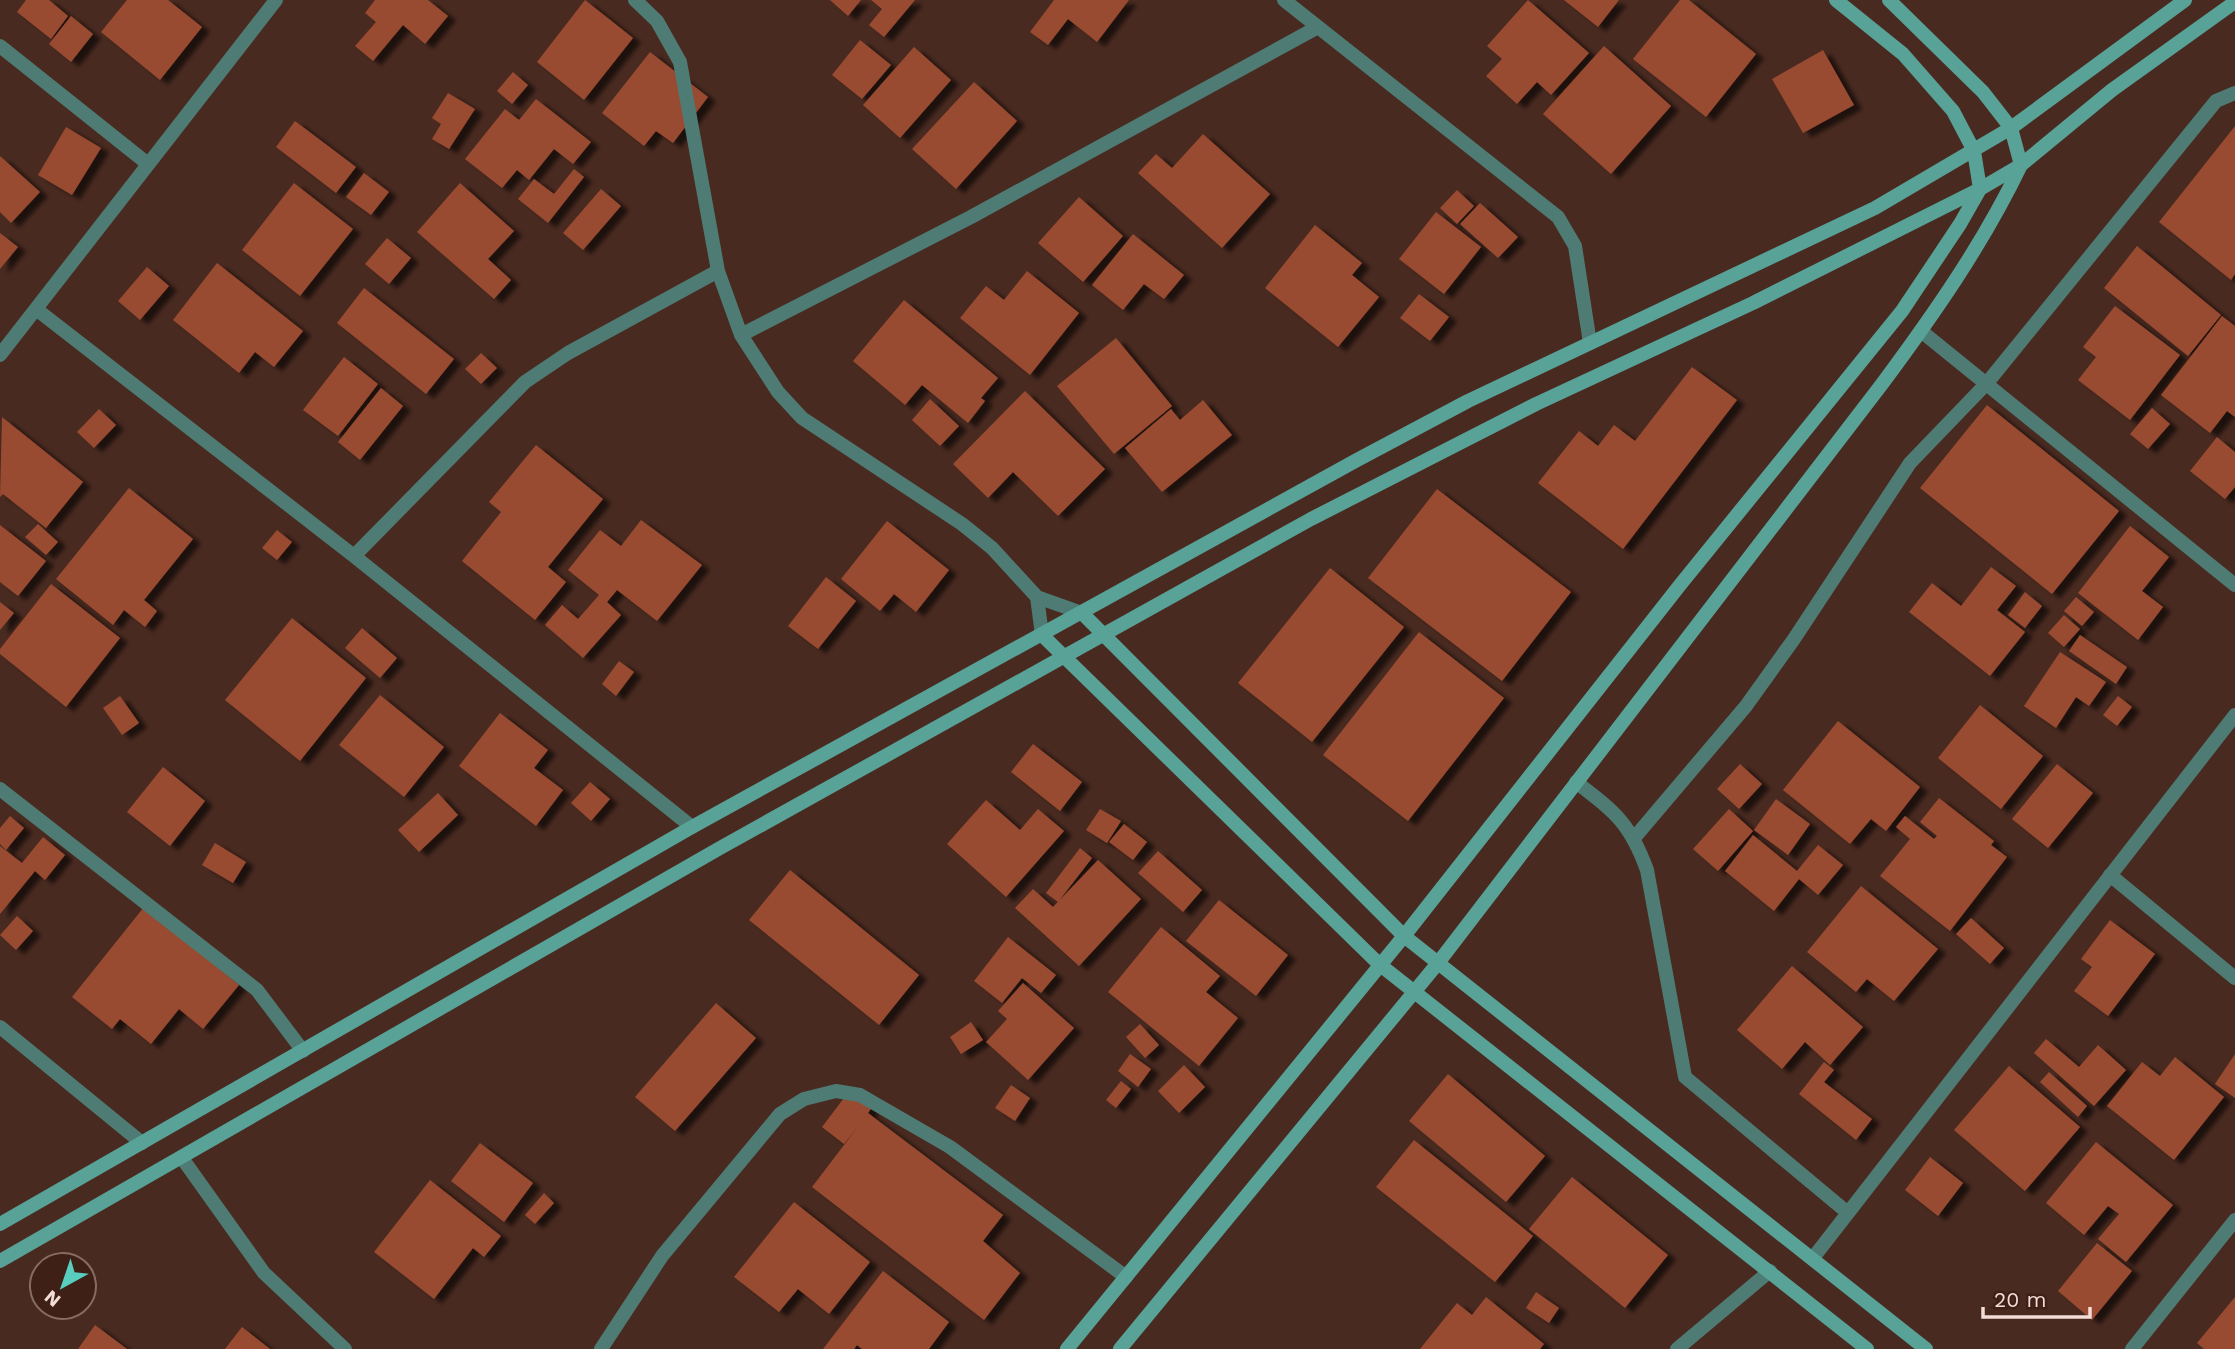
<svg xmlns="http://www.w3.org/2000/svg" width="2235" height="1349" font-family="'Work Sans',sans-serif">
  <defs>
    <filter id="shadow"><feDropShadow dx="8" dy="4.5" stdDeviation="2" flood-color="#0009"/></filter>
  </defs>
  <rect width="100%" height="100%" fill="#492a20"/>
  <path fill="#994b31" filter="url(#shadow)" d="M26,0H49L68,16L51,39L17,12Z
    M127,0H168L202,27L160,80L101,32Z
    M375,0H428L448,16L425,44L403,25L373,61L355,46L376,22L365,13Z
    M585,0L633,38L584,100L537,62Z
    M830,0H861L848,16Z
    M871,0H915L884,37L869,25L882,9Z
    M1054,0H1129L1097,42L1068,19L1048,45L1030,32Z
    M1528,0L1589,53L1551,95L1537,82L1517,104L1486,76L1502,59L1487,46Z
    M1564,0H1619L1598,27Z
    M1680,0H1689L1756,54L1706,117L1633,59Z
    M71,16L93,34L71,62L49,44Z
    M860,40L891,65L862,99L832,75Z
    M1604,46L1671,106L1611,174L1543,114Z
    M914,47L951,80L900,138L863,105Z
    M1823,50L1854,105L1803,133L1772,79Z
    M650,52L708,97L673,143L656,131L644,146L602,113Z
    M513,72L528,85L512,104L497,91Z
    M974,82L1017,121L956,189L912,149Z
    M448,93L475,109L449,149L432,139L441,124L432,118Z
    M536,99L591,142L573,164L554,149L529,180L517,170L502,188L465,159L505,109L519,120Z
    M295,121L356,167L336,193L276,147Z
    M2235,126V274L2231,280L2159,222Z
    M66,127L101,148L72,195L38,175Z
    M1203,134L1270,194L1222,248L1138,173L1156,154L1172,168Z
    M0,156L40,192L11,223L0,212Z
    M574,169L584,177L548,223L518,199L534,179L554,194Z
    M364,173L389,192L371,215L346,197Z
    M294,183L353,229L300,296L242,250Z
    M460,183L514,231L488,259L511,280L494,299L417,232Z
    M601,189L621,206L583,250L563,233Z
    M1457,190L1474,206L1457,224L1440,208Z
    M1079,197L1123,236L1083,282L1038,243Z
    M1480,203L1518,237L1498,258L1460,224Z
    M1436,212L1481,247L1444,294L1399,259Z
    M1315,225L1362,263L1352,275L1379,297L1338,347L1265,288Z
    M0,233L18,247L0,269Z
    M1133,234L1184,275L1164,299L1144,284L1123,310L1092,285Z
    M387,238L411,258L389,284L365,264Z
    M2137,246L2221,315L2188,356L2104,288Z
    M217,263L303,331L274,367L255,352L239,373L173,320Z
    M147,267L169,286L140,320L118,301Z
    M1027,271L1079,313L1030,375L960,318L986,286L1004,300Z
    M364,288L454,359L426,394L337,323Z
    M1419,294L1449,317L1430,341L1400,318Z
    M904,300L998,378L981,398L985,401L968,423L922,385L905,405L853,361Z
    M2115,306L2180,355L2130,420L2078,380L2096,357L2083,347Z
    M2222,316L2235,326V417L2227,411L2210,433L2161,395Z
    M1116,338L1172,406L1114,454L1057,386Z
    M481,353L497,368L481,384L465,369Z
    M344,357L378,384L338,436L303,410Z
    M1692,367L1737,400L1623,549L1538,483L1579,431L1598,446L1614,425L1635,441Z
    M381,388L403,406L360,460L338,442Z
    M1025,391L1105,469L1058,516L1013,472L988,498L953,464Z
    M930,399L959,426L940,446L912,420Z
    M1203,400L1232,435L1162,492L1125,448L1171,409L1180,420Z
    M1987,405L2119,511L2052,594L1920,488Z
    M2152,408L2170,424L2148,449L2130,434Z
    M99,409L116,425L94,448L77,432Z
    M2,417L83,482L46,528L3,494L0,497Z
    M2217,437L2235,452V487L2225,499L2190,471Z
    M536,445L603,499L548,567L566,582L535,620L462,561L501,512L489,502Z
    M129,488L193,539L144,600L157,611L145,627L124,610L113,625L56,579Z
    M1437,489L1571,592L1502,681L1368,578Z
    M641,520L702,565L657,621L617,590L607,602L621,615L583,658L545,625L562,605L578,619L599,595L568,570L600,530L621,546Z
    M887,521L949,570L916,612L894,594L880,611L841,579Z
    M38,524L58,542L46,555L25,537Z
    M0,525L46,561L18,596L0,582Z
    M2130,526L2169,557L2142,591L2163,607L2138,640L2078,593Z
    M277,530L292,542L277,560L262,548Z
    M1991,567L2016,586L1997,610L2025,632L1990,676L1909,612L1932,583L1961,606Z
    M1330,568L1404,627L1312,742L1238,683Z
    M826,577L856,601L818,649L788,626Z
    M51,584L120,638L66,707L0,654V649Z
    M2025,592L2042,606L2025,628L2008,615Z
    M2076,597L2094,612L2082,626L2064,611Z
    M0,602L14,613L0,630Z
    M2064,615L2080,629L2064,647L2048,633Z
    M292,618L366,678L300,761L225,700Z
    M362,628L397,658L380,678L345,648Z
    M1419,632L1504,698L1408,821L1323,755Z
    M2080,635L2127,667L2116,684L2069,651Z
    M2060,652L2106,682L2089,706L2076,697L2056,728L2024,706Z
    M619,661L634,672L616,696L602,684Z
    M380,695L444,747L404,797L339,745Z
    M120,696L139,723L122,735L103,708Z
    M2118,696L2132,707L2117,726L2103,715Z
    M1980,705L2043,756L2001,809L1938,758Z
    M500,713L548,750L534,768L563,790L536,826L459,766Z
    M1838,721L1920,787L1886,831L1871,819L1850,844L1783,790Z
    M1033,744L1082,782L1060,811L1011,772Z
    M1740,764L1762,784L1739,809L1717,789Z
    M2057,764L2093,793L2048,848L2012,819Z
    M163,767L205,801L170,846L127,812Z
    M590,782L610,799L591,821L571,803Z
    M438,793L458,815L419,852L398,830Z
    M1939,798L1994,841L1991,845L2007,857L1950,931L1880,876L1910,839L1896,827L1905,816L1934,839L1937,836L1920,822Z
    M1776,799L1810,824L1788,855L1754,830Z
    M986,800L1020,830L1038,809L1064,831L1006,897L947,844Z
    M1100,809L1121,821L1107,843L1086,830Z
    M1729,809L1753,831L1718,871L1693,849Z
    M10,816L24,828L6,850L0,844V828Z
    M1124,824L1147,842L1133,860L1109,842Z
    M1753,835L1797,871L1818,845L1843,865L1818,895L1799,879L1774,911L1725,871Z
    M43,837L65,855L45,880L35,871L0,914V846L22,863Z
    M215,843L246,862L233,883L202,865Z
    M1080,848L1092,858L1058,902L1046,893Z
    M1158,851L1202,890L1183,912L1138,873Z
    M1098,860L1141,899L1079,966L1015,908L1033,889L1053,907Z
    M790,870L919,975L879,1025L749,920Z
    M1861,886L1938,949L1894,1001L1867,979L1856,992L1807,952Z
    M1219,900L1288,955L1256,996L1186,941Z
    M144,907L239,985L203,1029L179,1009L151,1044L120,1019L112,1029L72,997Z
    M17,916L33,931L16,950L0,935Z
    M1971,918L2004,948L1990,964L1956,934Z
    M2110,920L2155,954L2108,1016L2074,991L2092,967L2081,959Z
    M1161,927L1220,976L1206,992L1238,1018L1199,1066L1108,992Z
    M1008,937L1056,975L1041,993L1022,978L1002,1003L974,981Z
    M1792,966L1863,1027L1830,1065L1805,1042L1782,1069L1737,1030Z
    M1023,983L1074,1028L1028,1080L986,1042L1007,1019L998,1011Z
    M716,1003L756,1038L675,1131L635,1097Z
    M971,1022L983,1040L961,1054L950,1037Z
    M1140,1024L1159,1045L1145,1058L1126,1037Z
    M2046,1039L2079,1067L2098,1045L2126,1070L2094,1106L2034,1053Z
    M1130,1054L1151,1069L1138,1087L1118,1071Z
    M2235,1054V1098L2215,1084Z
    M2175,1057L2224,1097L2174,1160L2107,1106L2142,1062L2160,1076Z
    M1824,1062L1834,1070L1824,1082L1872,1119L1856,1140L1799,1094Z
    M1184,1065L1205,1087L1179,1113L1158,1091Z
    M2009,1066L2080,1127L2025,1191L1954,1130Z
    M2049,1072L2087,1106L2078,1117L2040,1082Z
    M1448,1074L1545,1156L1506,1202L1409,1121Z
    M1121,1081L1131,1089L1116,1108L1106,1100Z
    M1011,1085L1030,1098L1015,1121L995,1108Z
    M850,1090L872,1107L868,1113L1003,1215L983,1241L1020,1273L984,1320L812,1187L857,1128L844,1144L822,1127Z
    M1414,1140L1533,1236L1495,1282L1376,1187Z
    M2096,1142L2173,1205L2126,1262L2098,1239L2119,1214L2108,1206L2084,1235L2046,1203Z
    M480,1143L533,1183L504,1222L451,1181Z
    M1930,1157L1963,1183L1938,1216L1905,1190Z
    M1572,1177L1668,1255L1625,1308L1529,1229Z
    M430,1180L501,1236L484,1257L473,1248L434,1299L374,1252Z
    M544,1193L554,1203L535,1224L525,1215Z
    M794,1202L870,1262L829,1314L798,1289L779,1312L734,1277Z
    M2097,1243L2132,1271L2092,1320L2058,1291Z
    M883,1271L949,1322L929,1349H862L857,1345L854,1349H823Z
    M1536,1292L1559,1308L1549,1323L1526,1308Z
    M1486,1297L1544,1344L1540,1349H1420L1457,1303L1472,1315Z
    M2235,1297V1349H2204L2197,1343Z
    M95,1325L127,1349H78Z
    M242,1327L270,1349H225Z"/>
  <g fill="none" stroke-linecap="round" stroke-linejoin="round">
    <path stroke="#4e7b73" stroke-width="14" d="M635,0L657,21L680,62L718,271L741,335L778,392L802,418L962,524L992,548L1037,597L1082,613
      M1284,0L1558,217L1575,246L1590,343
      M0,46L148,164
      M36,309L354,556L692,827
      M1921,331L2235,585
      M741,335L971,217L1318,27
      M0,355L276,0
      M354,556L525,382L568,353L718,271
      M1037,597L1042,635
      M1576,782C1615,812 1630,823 1647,870L1685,1077L1848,1213
      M0,789L257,990L303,1051
      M1635,837L1746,706L1794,639L1910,463L1987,383L2216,101L2235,93
      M2110,875L2235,978
      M0,1027L142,1143
      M182,1158L264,1273L345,1349
      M1813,1258L2235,715
      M601,1349L662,1256L780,1114L804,1099L836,1091L860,1095L950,1147L1126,1277
      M1677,1349L1770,1271
      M2132,1349L2235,1220"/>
    <path stroke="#58a297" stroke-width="14" d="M1082,613L1404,936L1926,1349
      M1042,635L1379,964L1867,1349
      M0,1224L692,827L1357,460L1468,401L1875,208L2011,128L2185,0
      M0,1261L720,848L1311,519L1536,404L1753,303L1980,189L2021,165L2112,90L2235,2
      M1067,1349L1404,936L1680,585L1902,311L1960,224L1980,189L1974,151L1953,111L1903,54L1836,0
      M1120,1349L1438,963L1882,384C1934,314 1983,244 2021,165L2011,128L1983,92L1889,0"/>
  </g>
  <g transform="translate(63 1286) rotate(220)"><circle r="33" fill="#3e2017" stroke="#866c64" stroke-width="2"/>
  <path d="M0-5L12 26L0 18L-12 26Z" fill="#59cebe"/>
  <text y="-10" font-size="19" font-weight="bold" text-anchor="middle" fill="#f2ddd7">N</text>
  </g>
  <path d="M1983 1307v10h107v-10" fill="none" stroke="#f2ddd7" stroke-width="3.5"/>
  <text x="1994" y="1307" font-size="21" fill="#f2ddd7" stroke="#3e2017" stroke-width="5" paint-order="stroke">20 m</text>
</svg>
